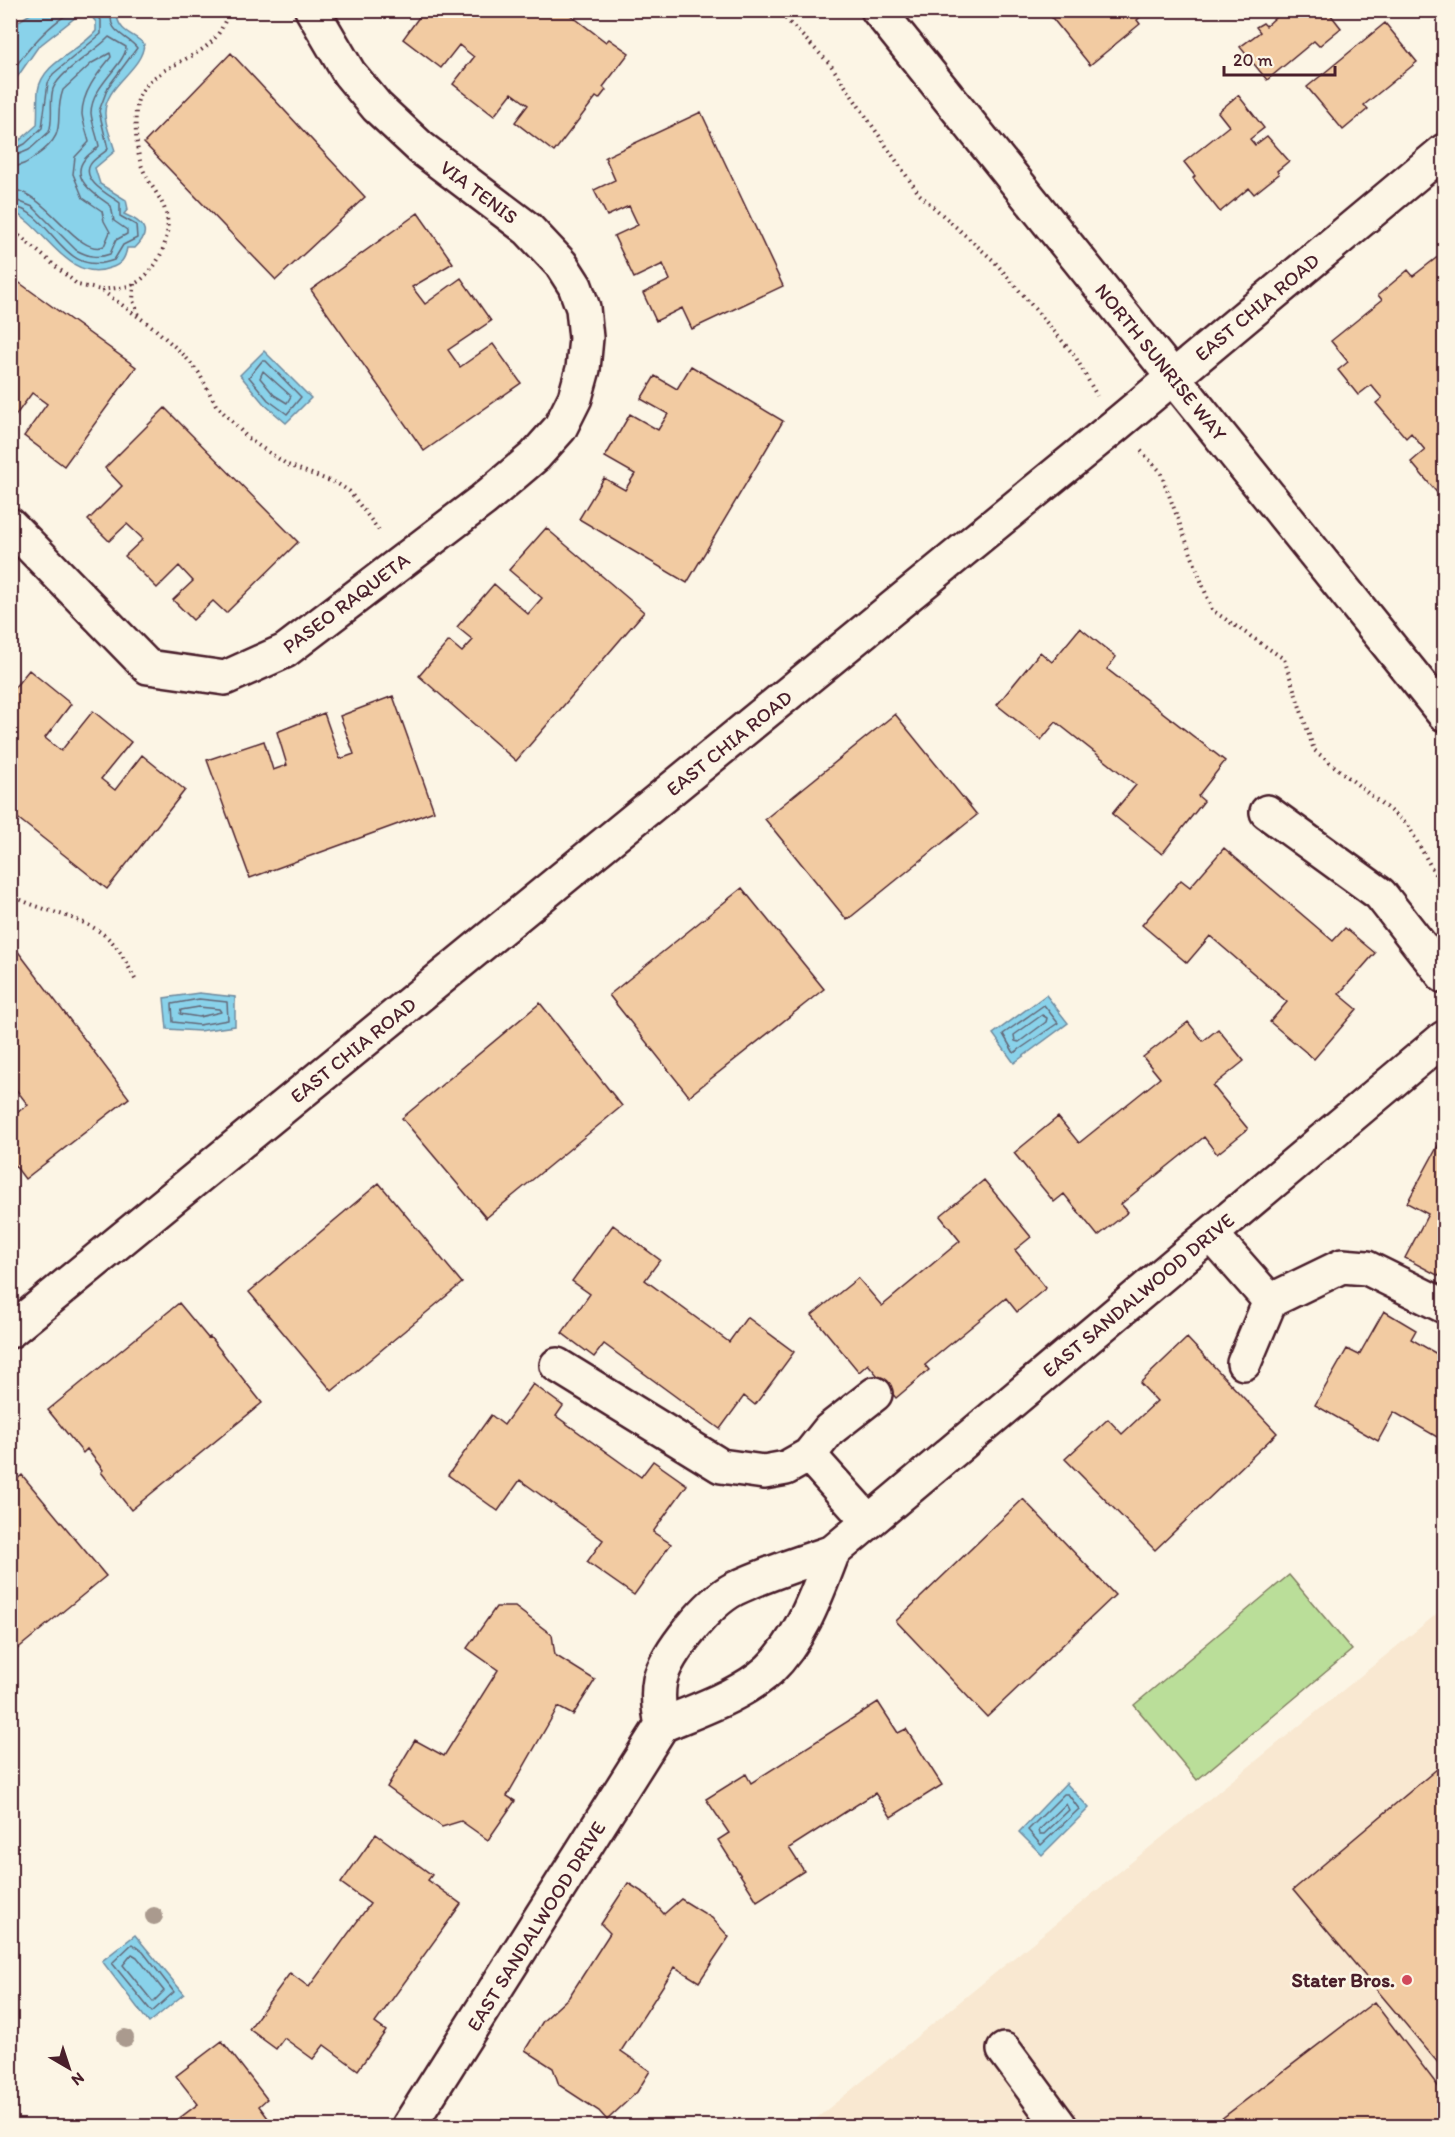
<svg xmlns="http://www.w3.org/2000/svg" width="1455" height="2137" font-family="Itim,sans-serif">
  <rect width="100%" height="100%" fill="#fcf5e5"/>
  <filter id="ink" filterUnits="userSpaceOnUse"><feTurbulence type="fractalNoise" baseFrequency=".0167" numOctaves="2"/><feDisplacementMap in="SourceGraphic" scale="12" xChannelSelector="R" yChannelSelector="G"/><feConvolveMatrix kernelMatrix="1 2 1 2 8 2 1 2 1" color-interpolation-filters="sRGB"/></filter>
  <g filter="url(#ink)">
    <path fill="#f9e8d1" d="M1444,1608V2126H807Z"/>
    <path fill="#bade99" stroke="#827e62" stroke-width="1.5" d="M1289,1575L1352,1650L1197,1780L1134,1705Z"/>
    <path fill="#89d2ea" stroke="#708a9e" stroke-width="1.5" d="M35,11H120L117,16C120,33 133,33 144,44C142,71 104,85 105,114C105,125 112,140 115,151L95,168L100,184L126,200L128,209L124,214C143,222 153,231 135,248H127C125,259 121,265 110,268C67,284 45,225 11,211V148L37,125C38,114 37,102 38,91C42,62 80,51 96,31V22L91,16L76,17L38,47L11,86V26Z
      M264,351L311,398L286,423L264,404L240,375Z
      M199,993L235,997V1026L199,1031L167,1029L164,998Z
      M1046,995L1068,1023L1014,1063L993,1034Z
      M1066,1783L1089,1808L1042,1855L1019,1832Z
      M135,1935L184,1994L149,2023L102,1961Z"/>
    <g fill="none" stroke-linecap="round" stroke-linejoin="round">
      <path stroke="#636777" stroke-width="1.5" d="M10,75C23,54 52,19 77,10
        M10,151L25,144L42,128L48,83L53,74L101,34V20L93,10
        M10,158L29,150L49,132C54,118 49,102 53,89C60,71 95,52 109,37L126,47C126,64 91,86 91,113C92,124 97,135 99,146C95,151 88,154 84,160C69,180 99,197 111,206L114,221L127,230V234L116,240L110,254C97,259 87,256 76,250L33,207L10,198
        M10,167C21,167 28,162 36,156C71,131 52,121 63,90L92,63L110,53L111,57C98,73 82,92 82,114C83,123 87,133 89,142L75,157L73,174L83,198L102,211L104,221L110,232L104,246C78,258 46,191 10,189
        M10,206C54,211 60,280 114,260L123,245L137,238L136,225L120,216V203C111,196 81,181 90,165C93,159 103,154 108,149L99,111L108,87L137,48C129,36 104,32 113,10
        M262,361H266L301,397L287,414L268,400L249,377Z
        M263,371L291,396L287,403L274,395L260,378Z
        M199,999L227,1002L228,1020L199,1025L173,1022L172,1004Z
        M1044,1005L1058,1023L1014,1053L1003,1034Z
        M199,1007L219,1009L221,1012L199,1017L180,1014L181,1010Z
        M1042,1015L1047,1018L1046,1022L1019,1042L1015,1041L1014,1035Z
        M1064,1794H1068L1079,1809L1041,1845L1028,1830Z
        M1066,1804L1069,1810L1044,1834H1040L1039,1830Z
        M132,1944L143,1952L174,1992L152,2012L112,1963Z
        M132,1954L137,1957L164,1991L153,2002L123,1965Z"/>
    </g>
    <path fill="#f2cba2" stroke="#4a1f2b" stroke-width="1.5" d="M419,10H570L568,13L606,42L609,39L629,53L603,87L606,90L599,99L596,97L554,152L515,122L528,105L512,93L494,116L453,84L474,57L459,45L441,68L403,39L422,13Z
      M1054,10H1148L1137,20L1140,24L1090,65L1049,14Z
      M1284,10H1327L1341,28L1319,46L1314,41L1267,80L1240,47L1260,32L1256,27L1263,23L1266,26Z
      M1437,10H1444V20Z
      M1385,23L1417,62L1364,105L1368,109L1343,130L1307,87Z
      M231,53L365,197L276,280L144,143Z
      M1238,95L1264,128L1250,139L1255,145L1267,136L1289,161L1277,171L1279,174L1254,194L1249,188L1220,212L1193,178L1195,176L1184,162L1229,126L1218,112Z
      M701,112L783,286L692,329L682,308L656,321L643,293L670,280L663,264L634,278L614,236L638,225L629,206L607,216L594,190L615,180L605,157Z
      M418,213L453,263L412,287L425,304L461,278L491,321L448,350L460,367L493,344L521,383L424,451L311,290Z
      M1444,252V491L1439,495L1411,462L1425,450L1411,433L1406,438L1376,403L1382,398L1371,385L1358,395L1338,370L1348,362L1331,341L1382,300L1378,295L1408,270L1413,276Z
      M10,276L136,367L64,466L24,436L47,404L32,393L10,423Z
      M691,366L783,421L687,583L579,519L604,478L625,490L635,474L605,457L630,414L658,430L668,414L641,399L655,376L677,389Z
      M165,408L298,542L226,613L213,601L193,620L173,600L193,581L179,566L157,588L125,556L143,539L127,524L109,541L88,520L122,486L105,468Z
      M546,528L644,612L516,761L419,676L449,641L462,652L473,640L457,627L494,584L528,614L542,598L509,570Z
      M1080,628L1116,657L1107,669L1225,761L1198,796L1204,801L1162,854L1112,814L1136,785L1056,722L1041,740L997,705L1040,652L1052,662Z
      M29,670L71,704L45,738L61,751L93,711L131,742L101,779L115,790L142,755L185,790L107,889L10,812V693Z
      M393,696L434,811L250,878L207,760L264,741L273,770L287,765L277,732L324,713L340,759L354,754L340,716Z
      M895,714L977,815L847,920L765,819Z
      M1224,848L1333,941L1345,928L1375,953L1339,994L1357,1009L1314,1059L1270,1022L1287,1002L1210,936L1187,963L1142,925L1181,880L1190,887Z
      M742,888L824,989L689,1096L609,995Z
      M10,941L129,1098L25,1179L10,1159V1117L28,1105L15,1088L10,1092Z
      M540,1003L622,1106L486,1218L402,1118Z
      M1188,1022L1203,1041L1218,1029L1244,1061L1213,1086L1248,1129L1217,1154L1204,1137L1121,1204L1128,1212L1098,1236L1064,1194L1054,1202L1014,1153L1058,1117L1079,1143L1160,1078L1143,1057Z
      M1440,1142L1444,1144V1266L1439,1276L1405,1258L1428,1214L1407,1203Z
      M984,1180L1031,1237L1015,1250L1046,1288L1017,1312L1006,1298L925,1365L929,1370L896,1398L868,1364L859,1372L812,1315L858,1278L882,1306L960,1241L940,1216Z
      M379,1183L462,1283L332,1391L249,1292Z
      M613,1225L660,1260L645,1280L729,1342L747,1317L794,1352L755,1405L744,1396L720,1429L604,1344L594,1357L562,1333L590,1294L572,1281Z
      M179,1303L208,1338L210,1337L262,1403L131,1510L101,1472L103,1470L87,1449L83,1453L48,1410Z
      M1384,1311L1416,1330L1411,1339L1444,1358V1441L1394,1412L1378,1441L1315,1405L1347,1349L1359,1355Z
      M1187,1338L1277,1433L1155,1550L1065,1459L1108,1419L1122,1434L1157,1401L1140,1383Z
      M533,1384L563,1406L556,1416L641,1477L653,1461L687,1485L653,1532L671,1544L634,1595L587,1562L603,1540L520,1480L498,1511L448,1475L491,1415L504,1425Z
      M22,1475L106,1576L10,1655V1485Z
      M1023,1499L1115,1595L987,1717L896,1621Z
      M496,1607H515L552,1635L555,1655L595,1680L573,1715L558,1707L507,1796L515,1801L488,1840L461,1821L442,1827L387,1787L415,1740L444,1756L498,1670L467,1648Z
      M878,1702L898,1733L906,1729L942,1785L891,1817L875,1793L789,1848L804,1871L757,1901L718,1840L729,1833L706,1799L746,1774L751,1783Z
      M1444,1763V2070L1293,1890Z
      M376,1834L432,1875L428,1880L461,1904L375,2023L386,2031L358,2070L324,2045L313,2059L284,2038L276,2049L249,2029L290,1973L309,1987L370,1904L341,1883Z
      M628,1883L647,1895L664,1914L681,1899L712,1918L729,1937L699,1982L675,1967L621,2051L650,2071L637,2092L607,2120L599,2111L559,2085L553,2068L525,2050L543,2021L569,1997L610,1933L601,1924Z
      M1374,2002L1444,2094V2126H1212Z
      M222,2041L267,2099L259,2106L274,2126H169L198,2104L176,2076Z"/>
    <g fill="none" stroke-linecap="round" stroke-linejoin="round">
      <defs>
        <path id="minor" d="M10,525L148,667L225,678L285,651L483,500L535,456L560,428L575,398L583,369L586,338L583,308L575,286L561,264L528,229L421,148L377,107L349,73L312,10
          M1267,812L1380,894L1444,976
          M1211,1234L1270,1301
          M10,1331L1116,425L1444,151
          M1244,1363L1270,1301L1342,1266L1367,1268L1444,1306
          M557,1365L721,1466L764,1472L786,1468L809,1455L869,1522
          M809,1455L829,1430L875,1394
          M662,1725C659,1711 657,1695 660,1680C667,1652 709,1602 734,1589C765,1574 800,1563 833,1552L1444,1038
          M1004,2050L1060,2126
          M409,2126L662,1725C697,1710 740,1696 769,1670C802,1638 817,1593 833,1552"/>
        <path id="major" d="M878,10L1444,714"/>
      </defs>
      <use href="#minor" stroke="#4a1f2b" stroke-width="38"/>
      <use href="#major" stroke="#4a1f2b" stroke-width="38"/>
      <path stroke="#4a1f2b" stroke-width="4" stroke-dasharray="1.5 4.5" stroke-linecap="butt" d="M777,10L830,64L919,194L994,261L1075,356L1097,396
        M10,228L78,285L101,290L154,328L184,355L199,373L216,405L250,440L288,465L338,484L349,491L381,533
        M134,284L133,301L140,317
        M102,290C112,288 125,288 134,284C155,274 171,241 167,218C164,198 147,184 141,164C136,148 135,127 136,110C139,72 184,65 208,45C219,36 225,23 229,10
        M1141,451L1160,471L1212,610L1284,659L1314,750L1408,825L1436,876L1444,886
        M10,894C41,913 81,914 108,938C120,949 128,966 136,981"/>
      <use href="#minor" stroke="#fcf5e5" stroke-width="33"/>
      <use href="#major" stroke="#fcf5e5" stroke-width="33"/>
    </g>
    <g fill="#aa9a8e">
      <circle cx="154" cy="1916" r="9"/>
      <circle cx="125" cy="2038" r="9"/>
    </g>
  </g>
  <circle fill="#d1495b" stroke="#fcf5e5" stroke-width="2" cx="1407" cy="1980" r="6"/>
  <g text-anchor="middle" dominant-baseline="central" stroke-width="5" stroke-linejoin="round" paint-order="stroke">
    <g font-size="20" fill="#4a1f2b" stroke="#fcf5e5">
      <text transform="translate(479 192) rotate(37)">VIA TENIS</text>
      <text transform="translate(1257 307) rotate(-40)">EAST CHIA ROAD</text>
      <text transform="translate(1161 362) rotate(51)">NORTH SUNRISE WAY</text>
      <text transform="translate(346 603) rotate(-37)">PASEO RAQUETA</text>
      <text transform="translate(729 743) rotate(-39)">EAST CHIA ROAD</text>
      <text transform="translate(353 1050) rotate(-39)">EAST CHIA ROAD</text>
      <text transform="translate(1138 1295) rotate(-40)">EAST SANDALWOOD DRIVE</text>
      <text transform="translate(536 1926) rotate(-58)">EAST SANDALWOOD DRIVE</text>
    </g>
    <g font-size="20" font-weight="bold" fill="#4a1f2b" stroke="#fcf5e5" text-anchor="end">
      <text x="1395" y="1980">Stater Bros.</text>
    </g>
  </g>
  <rect width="1455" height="2137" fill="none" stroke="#fcf5e5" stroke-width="36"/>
  <rect x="18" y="18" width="1419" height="2101" fill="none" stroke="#4a1f2b" stroke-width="2" filter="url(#ink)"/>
  <g transform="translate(69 2068) rotate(141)" stroke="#fcf5e5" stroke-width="4.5" paint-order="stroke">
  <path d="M0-4.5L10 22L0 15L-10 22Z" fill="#4a1f2b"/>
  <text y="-9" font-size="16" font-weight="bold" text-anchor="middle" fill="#4a1f2b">N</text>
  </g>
  <path d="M1224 66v9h111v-9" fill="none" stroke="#4a1f2b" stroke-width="3"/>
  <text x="1233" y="66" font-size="18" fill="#4a1f2b" stroke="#fcf5e5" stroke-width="4.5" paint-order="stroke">20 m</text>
</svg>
